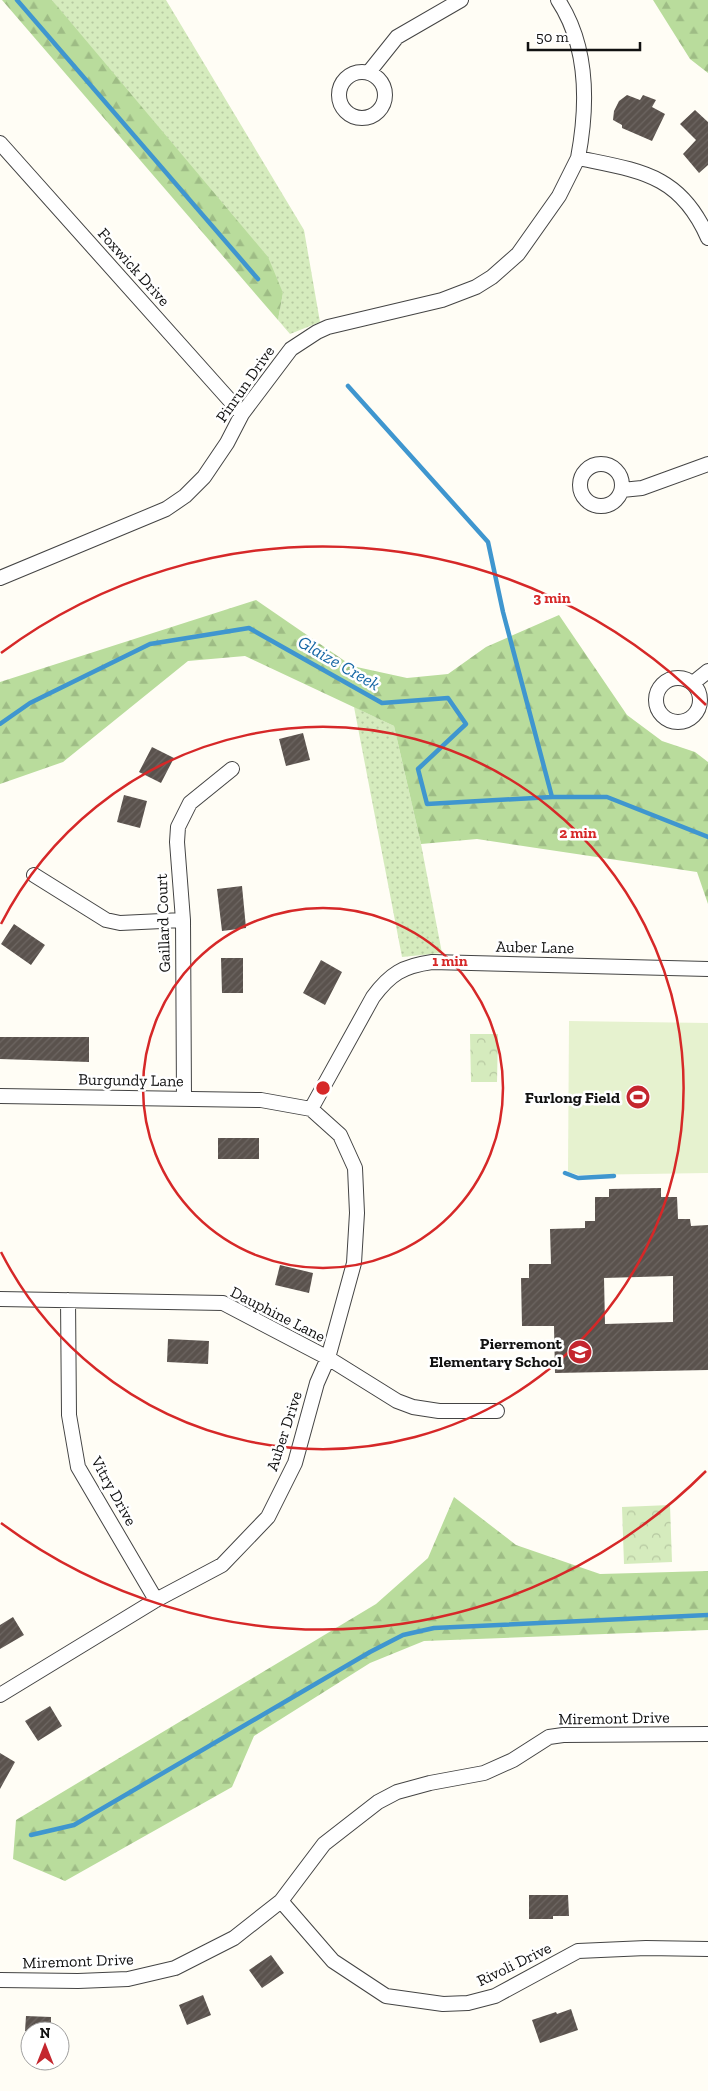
<svg xmlns="http://www.w3.org/2000/svg" width="708" height="2091" font-family="'Zilla Slab',serif">
  <defs>
    <pattern id="grass-dots" width="8" height="8" patternUnits="userSpaceOnUse" patternTransform="scale(1.25)"><rect width="8" height="8" fill="#d5ebbd"/><path d="M2 2h.1M6 6h.1" fill="none" stroke="#b6c8a1" stroke-width="1.8" stroke-linecap="round"/></pattern>
    <pattern id="forest-firs" width="22" height="20" patternUnits="userSpaceOnUse" patternTransform="scale(1.25)"><rect width="22" height="20" fill="#b9dc9c"/><path d="M5 1l3.5 6h-7zM16 11l3.5 6h-7z" fill="#9ebc85"/></pattern>
    <pattern id="park-crowns" width="20" height="18" patternUnits="userSpaceOnUse" patternTransform="scale(1.25)"><rect width="20" height="18" fill="#d5ebbd"/><path d="M2 6a3 3 0 1 1 6 0M12 15a3 3 0 1 1 6 0" fill="none" stroke="#b6c8a1"/></pattern>
    <pattern id="building-hatch" width="6" height="6" patternUnits="userSpaceOnUse" patternTransform="scale(1.25)"><rect width="6" height="6" fill="#5a524d"/><path d="M-1 1l2-2M0 6l6-6M5 7l2-2" fill="none" stroke="#6d6662"/></pattern>
  </defs>
  <rect width="100%" height="100%" fill="#fffdf5"/>
  <path fill="url(#grass-dots)" d="M52,0H166L304,230L320,322L290,334L278,320L283,293Z
    M354,707L394,726L421,844L442,953L402,957Z"/>
  <path fill="url(#forest-firs)" d="M2,0H52L268,257L283,293L278,320Z
    M653,0H708V73L690,59Z
    M256,600L352,666L407,678L448,674L486,647L559,615L627,715L662,741L695,752L708,762V904L697,872L477,839L421,844L394,726L245,656L188,661L63,762L0,784V682Z
    M454,1497L516,1545L600,1574L708,1571V1630L424,1641L370,1663L254,1736L232,1787L65,1881L13,1859L16,1820L376,1604L428,1558Z"/>
  <path fill="url(#park-crowns)" d="M470,1034H498L497,1082H471Z
    M670,1505L672,1562L624,1564L622,1507Z"/>
  <path fill="#e6f2cf" d="M569,1021L708,1023V1173L579,1175L568,1172Z"/>
  <g fill="none" stroke-linecap="round" stroke-linejoin="round">
    <path stroke="#3f96cf" stroke-width="4.5" d="M17,0L258,279
      M348,386L488,542L503,612L552,797
      M0,724L30,703L150,644L249,628L382,703L448,698L466,724L418,769L427,804L552,797H607L708,837
      M565,1173L578,1178L614,1176
      M31,1835L74,1825L370,1652L403,1635L434,1628L708,1615"/>
  </g>
  <path fill="url(#building-hatch)" fill-rule="evenodd" d="M627,95L640,100L643,95L656,100L652,107L665,114L652,141L622,128V125L613,120L614,111L619,101Z
    M695,110L708,122V165L699,173L683,154L696,140L680,124Z
    M303,733L310,760L286,766L279,739Z
    M152,747L174,758L161,783L139,772Z
    M124,795L147,801L140,828L117,822Z
    M242,886L246,928L222,931L217,889Z
    M14,924L45,945L31,965L1,944Z
    M221,958H243V993H222Z
    M321,960L342,972L325,1005L303,993Z
    M0,1037H89V1062L0,1059Z
    M218,1138H259V1159H218Z
    M661,1188V1197H677L678,1219H690L691,1226L708,1225V1370L555,1373L554,1326H522L521,1278H529V1264H551L550,1229L585,1228V1221H595V1197H609V1189ZM673,1276V1322L605,1324L604,1278Z
    M280,1265L313,1273L309,1293L275,1285Z
    M168,1339L209,1341L208,1364L167,1362Z
    M13,1617L24,1635L0,1649V1625Z
    M50,1706L62,1726L38,1741L25,1721Z
    M0,1753L15,1762L0,1789Z
    M529,1895H568L569,1916H553V1919H529Z
    M271,1955L284,1973L262,1988L249,1970Z
    M203,1995L211,2015L187,2025L179,2005Z
    M571,2009L578,2030L540,2043L532,2020L556,2012L557,2014Z
    M26,2016L51,2017V2031H25Z"/>
  <g fill="none" stroke-linecap="round" stroke-linejoin="round">
    <defs>
      <path id="street" d="M558,0C589,47 588,105 578,158C640,171 680,174 708,238
        M339 95a23 23 0 1 1 46 0a23 23 0 1 1-46 0Z
        M369,72L397,37L461,0
        M0,143L242,414
        M580 485a21 21 0 1 1 42 0a21 21 0 1 1-42 0Z
        M622,490L642,488L708,464
        M0,578L166,509L185,496L204,477L227,443L242,414L291,349L317,332L328,327L442,300L476,287L492,277L518,254L559,196L578,158
        M656 700a22 22 0 1 1 44 0a22 22 0 1 1-44 0Z
        M693,683L708,671
        M34,875L106,920L120,923L183,920
        M0,1096L261,1100L311,1109L373,997C390,974 403,966 432,962L708,969
        M184,1098L183,920L177,842L178,827L190,803L232,769
        M0,1299L223,1303L328,1358L397,1401L413,1407L439,1411H497
        M68,1300L69,1415L78,1467L156,1600
        M0,1695L156,1600L222,1565L268,1517L295,1463L317,1383L328,1358L354,1263L357,1213L355,1168L340,1135L311,1109
        M281,1901L333,1961L386,1996L443,2004L468,2003L495,1996L578,1951L646,1948L708,1949
        M0,1980L78,1981L128,1979L175,1968L234,1938L281,1901L324,1844L378,1802L397,1792L430,1783L484,1773L513,1760L549,1737L563,1735L708,1734"/>
    </defs>
    <use href="#street" stroke="#444" stroke-width="16"/>
    <use href="#street" stroke="#fff" stroke-width="14"/>
  </g>
  <g fill="none" stroke="#d62828" stroke-width="2.5">
    <circle cx="323" cy="1088" r="180"/>
    <path d="M1 924A361 361 0 1 1 1 1252"/>
    <path d="M706 1471A541 541 0 0 1 1 1523M1 653A541 541 0 0 1 706 705"/>
  </g>
  <defs>
    <symbol id="stadium-disc" viewBox="-11 -11 22 22"><circle r="9.5" fill="#c4262e" stroke="#fff"/><path d="M0-5a6.5 5 0 1 0 0 10a6.5 5 0 1 0 0-10ZM-3.5-1.8h7v3.6h-7Z" fill="#fff"/></symbol>
    <symbol id="school-disc" viewBox="-11 -11 22 22"><circle r="9.5" fill="#c4262e" stroke="#fff"/><path d="M0-5L7-2L0 1L-7-2ZM-4 1L0 2.5L4 1V4Q0 6-4 4Z" fill="#fff"/></symbol>
  </defs>
  <g fill-rule="evenodd">
    <use href="#stadium-disc" x="624" y="1083" width="28" height="28"/>
    <use href="#school-disc" x="566" y="1338" width="28" height="28"/>
  </g>
  <g text-anchor="middle" dominant-baseline="central" stroke-width="5" stroke-linejoin="round" paint-order="stroke">
    <g font-size="16" fill="#111" stroke="#fff">
      <text transform="translate(134 267) rotate(48)">Foxwick Drive</text>
      <text transform="translate(245 384) rotate(-55)">Pinrun Drive</text>
      <text transform="translate(163 923) rotate(-92)">Gaillard Court</text>
      <text transform="translate(535 947) rotate(1)">Auber Lane</text>
      <text transform="translate(131 1080) rotate(1)">Burgundy Lane</text>
      <text transform="translate(278 1314) rotate(27)">Dauphine Lane</text>
      <text transform="translate(284 1431) rotate(-72)">Auber Drive</text>
      <text transform="translate(114 1491) rotate(61)">Vitry Drive</text>
      <text transform="translate(614 1718) rotate(-1)">Miremont Drive</text>
      <text transform="translate(78 1961) rotate(-2)">Miremont Drive</text>
      <text transform="translate(514 1964) rotate(-26)">Rivoli Drive</text>
    </g>
    <g font-size="16" font-weight="bold" fill="#111" stroke="#fff" text-anchor="end">
      <text x="620" y="1097">Furlong Field</text>
      <text x="562" y="1343">Pierremont<tspan x="562" dy="18">Elementary School</tspan></text>
    </g>
    <g font-size="18" font-style="italic" fill="#1768a6" stroke="#fff">
      <text transform="translate(339 663) rotate(30)">Glaize Creek</text>
    </g>
  </g>
  <circle cx="323" cy="1088" r="8" fill="#d62828" stroke="#fff" stroke-width="2.5"/>
  <g font-size="15" text-anchor="middle" font-weight="bold" fill="#d62828" stroke="#fff" stroke-width="5" stroke-linejoin="round" paint-order="stroke">
    <text x="552" y="603">3 min</text>
    <text x="578" y="838">2 min</text>
    <text x="450" y="966">1 min</text>
  </g>
  <g transform="translate(45 2046)"><circle r="24" fill="#ffffff" stroke="#a0a0a0"/>
  <path d="M0-4L9 19L0 12L-9 19Z" fill="#c4262e"/>
  <text y="-8" font-size="14" font-weight="bold" text-anchor="middle" fill="#111111">N</text>
  </g>
  <path d="M528 42v8h112v-8" fill="none" stroke="#111111" stroke-width="2.5"/>
  <text x="536" y="42" font-size="15" fill="#111111" stroke="#ffffff" stroke-width="4" paint-order="stroke">50 m</text>
</svg>
